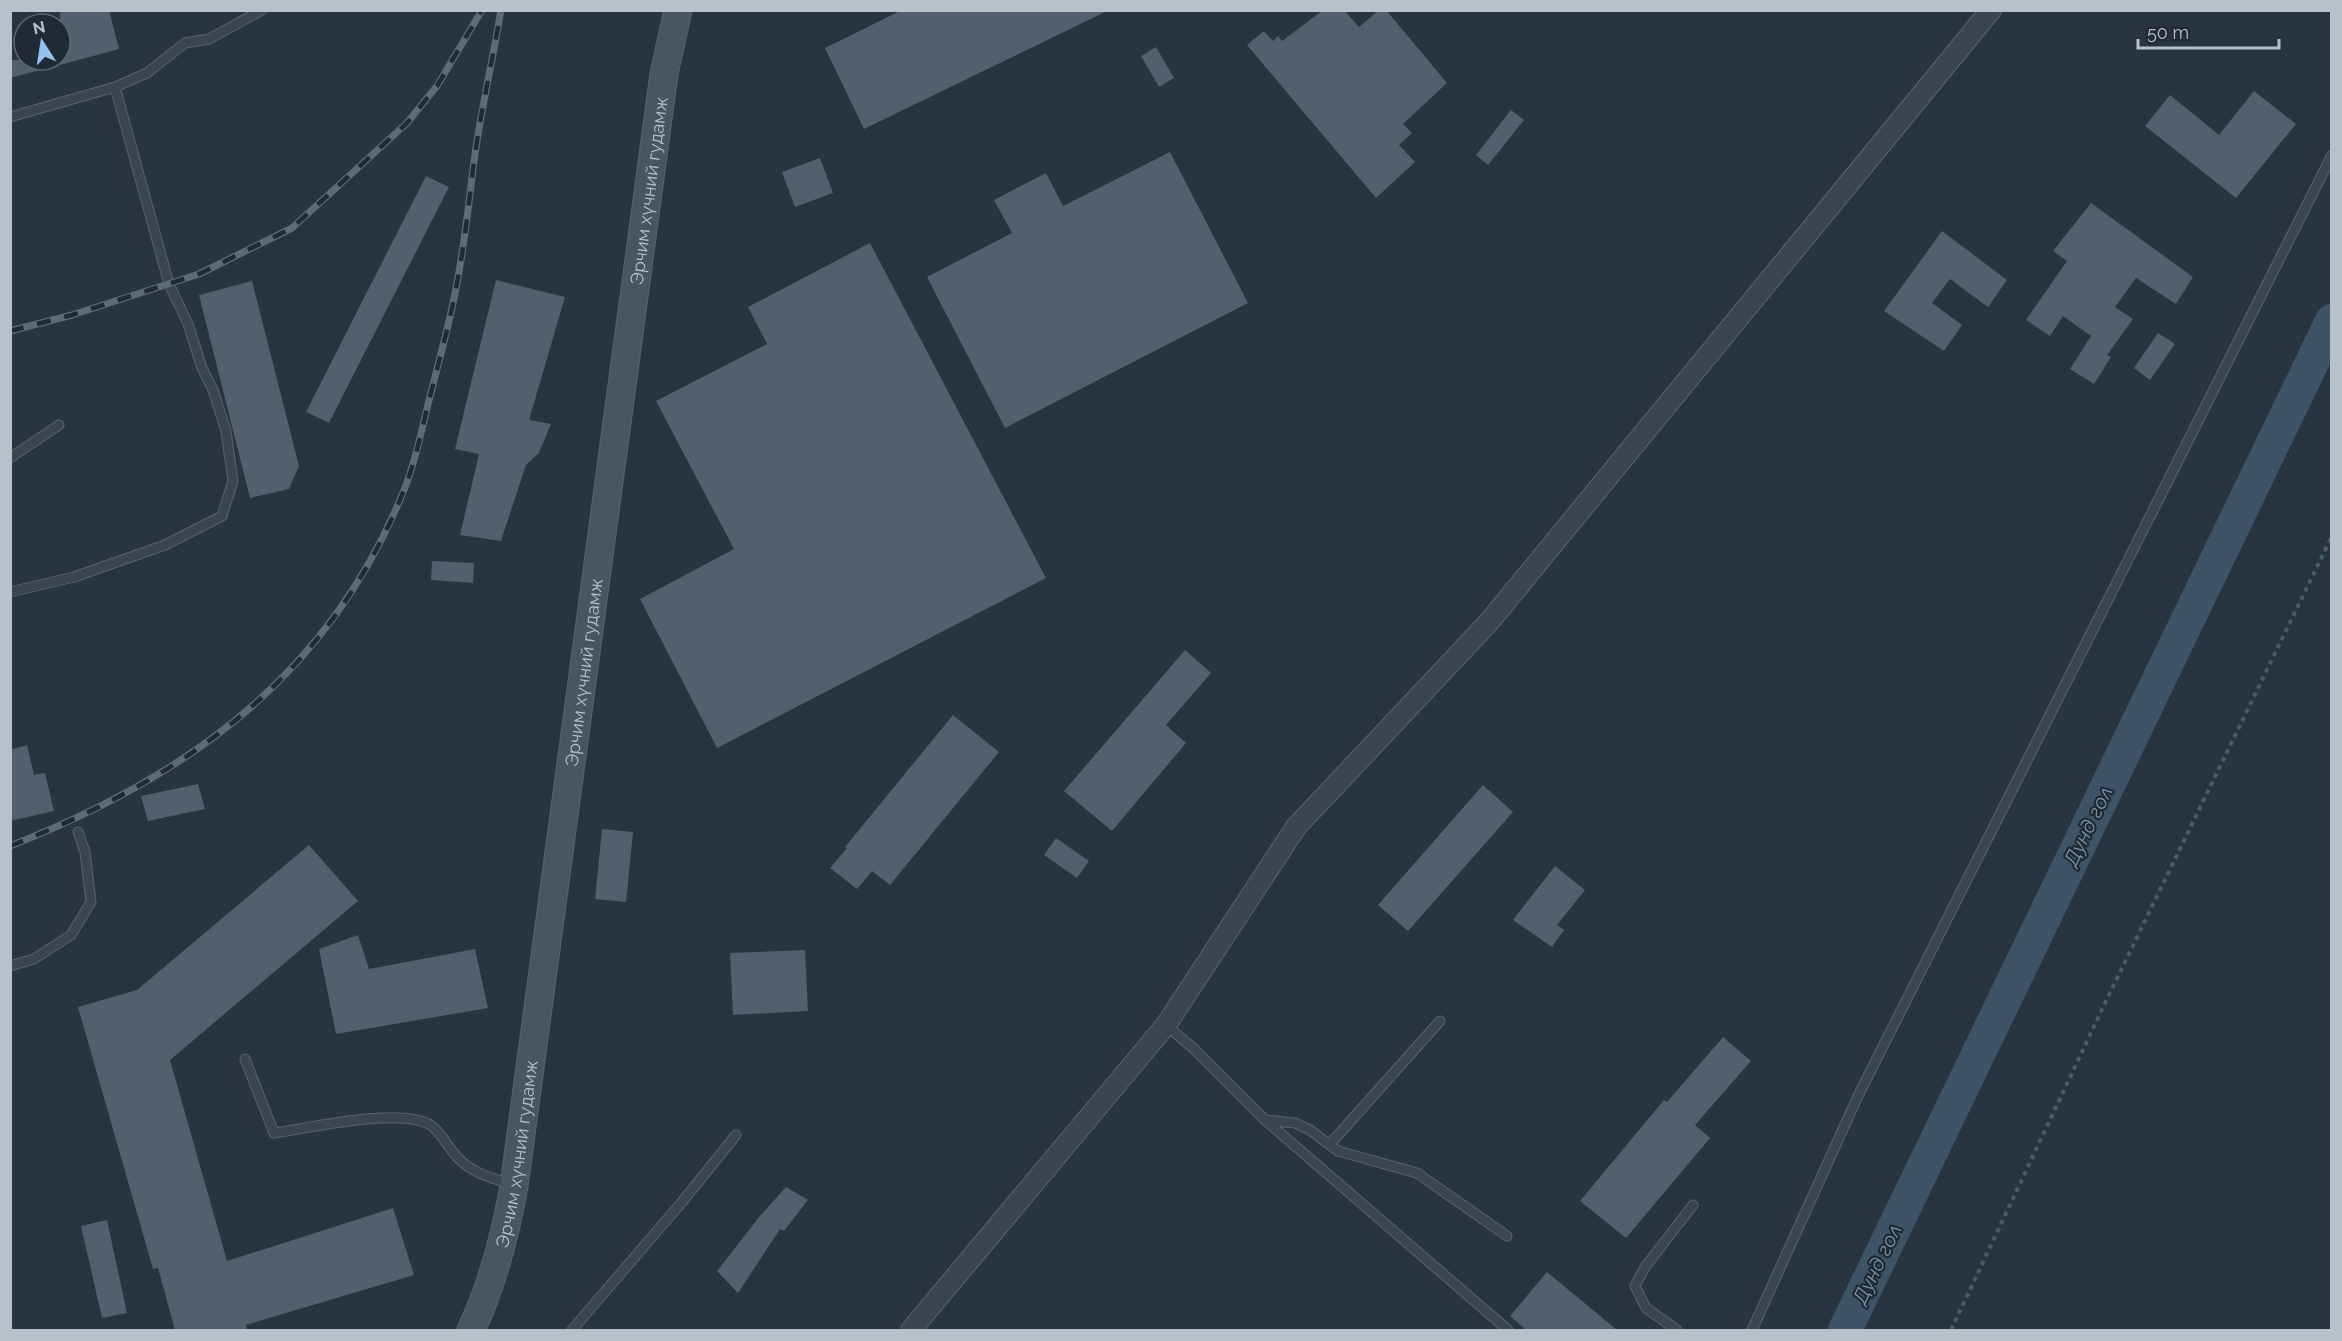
<svg xmlns="http://www.w3.org/2000/svg" width="2342" height="1341" font-family="Raleway,sans-serif">
  <rect width="100%" height="100%" fill="#28343f"/>
  <g fill="none" stroke-linecap="round" stroke-linejoin="round">
    <path stroke="#3f5366" stroke-width="34" d="M1845,1330L2332,321"/>
  </g>
  <path fill="#535f6c" d="M60,10H109L119,49L60,65Z
    M902,10H1109L864,129L825,48Z
    M1323,10H1344L1359,27L1379,10H1386L1447,83L1403,124L1412,133L1399,145L1415,162L1376,198L1247,45L1264,31L1273,41L1278,36L1282,41Z
    M1156,47L1174,78L1159,87L1141,56Z
    M10,60H58L59,65L10,78Z
    M2254,91L2296,124L2236,198L2145,126L2170,95L2219,135Z
    M1511,110L1524,120L1488,165L1476,155Z
    M1170,152L1248,303L1005,428L927,277L1012,233L994,200L1046,173L1063,206Z
    M820,158L833,193L795,207L782,172Z
    M426,176L449,187L329,423L306,412Z
    M2091,203L2193,277L2176,304L2136,278L2115,307L2133,319L2107,355L2111,357L2094,384L2070,369L2091,336L2063,316L2050,336L2026,320L2067,261L2053,251Z
    M1942,231L2007,280L1988,307L1950,279L1932,303L1962,325L1944,351L1884,311Z
    M870,243L1046,578L717,748L640,599L734,549L656,401L767,344L748,307Z
    M496,280L565,297L529,420L551,424L539,453L526,465L501,541L460,535L479,454L455,449Z
    M252,281L299,466L289,489L250,498L199,295Z
    M2158,333L2175,344L2150,380L2134,368Z
    M432,561L474,563L473,583L431,580Z
    M1185,650L1211,673L1166,725L1186,743L1112,831L1064,791Z
    M953,715L999,752L890,885L872,871L857,889L830,868L847,848L845,847Z
    M27,745L34,775L45,773L54,811L10,821V750Z
    M198,784L205,809L148,821L141,796Z
    M1483,785L1513,812L1408,931L1378,905Z
    M602,829L633,832L626,902L595,899Z
    M1056,838L1089,861L1077,878L1044,855Z
    M309,845L358,901L170,1060L227,1261L393,1208L414,1275L246,1325L247,1330H175L158,1268L153,1269L78,1007L137,990Z
    M1555,866L1585,890L1557,925L1564,930L1552,947L1513,920Z
    M358,935L369,969L475,949L488,1008L336,1034L319,949Z
    M805,950L808,1011L733,1015L730,953Z
    M1723,1037L1751,1061L1695,1125L1710,1138L1626,1238L1580,1201L1664,1100L1667,1102Z
    M786,1187L808,1200L784,1231L780,1229L738,1293L717,1271L760,1216Z
    M107,1220L127,1313L102,1318L81,1226Z
    M1547,1272L1617,1330H1526L1510,1316Z"/>
  <g fill="none" stroke-linecap="round" stroke-linejoin="round">
    <defs>
      <path id="service" d="M10,117L115,87L147,73L185,43L209,39L262,10
        M10,458L59,425
        M10,592L74,577L165,545L222,516L233,481L226,431L213,390L202,368L188,324L169,284L115,87
        M10,966L34,959L71,935L91,902L85,852L78,832
        M1166,1025L1193,1048L1265,1120L1508,1330
        M245,1059L274,1133C310,1128 403,1106 432,1126C443,1135 448,1148 458,1158C472,1173 492,1178 511,1184
        M1265,1120L1295,1123L1310,1130L1338,1151L1417,1173L1507,1236
        M1330,1144L1440,1021
        M572,1330L682,1202L736,1135
        M1677,1330L1646,1308L1635,1286L1645,1267L1693,1205
        M1752,1330L1858,1096L2332,155"/>
      <path id="minor" d="M911,1330L1166,1025L1296,827L1489,622L1991,10"/>
      <g id="secondary">
        <path id="s1" d="M471,1330C493,1284 505,1236 514,1186L664,74L678,10"/>
      </g>
    </defs>
    <use href="#service" stroke="#59636c" stroke-width="11"/>
    <use href="#minor" stroke="#59636c" stroke-width="22"/>
    <use href="#secondary" stroke="#59636c" stroke-width="29"/>
    <path stroke="#4a5e5f" stroke-width="4" stroke-dasharray="4.5 4.5" stroke-linecap="butt" d="M1951,1330L2106,1001L2332,536"/>
    <use href="#service" stroke="#3c454f" stroke-width="9"/>
    <use href="#minor" stroke="#3c454f" stroke-width="20"/>
    <use href="#secondary" stroke="#4a5562" stroke-width="27"/>
    <defs>
      <path id="rail" d="M10,331L72,315L199,274L292,228L407,123L437,86L482,10
        M10,846C192,775 333,672 406,485C418,453 424,418 433,385C441,353 450,321 456,288C465,244 469,199 475,154C482,106 493,58 501,10"/>
    </defs>
    <use href="#rail" stroke="#5e6a76" stroke-width="7"/>
    <use href="#rail" stroke="#202a34" stroke-width="4.5" stroke-dasharray="14" stroke-linecap="butt"/>
  </g>
  <g text-anchor="middle" dominant-baseline="central" stroke-width="4.5" stroke-linejoin="round" paint-order="stroke">
    <g font-size="18" fill="#b8c0c9" stroke="#202a34">
      <text stroke="none"><textPath href="#s1" startOffset="1155">Эрчим хүчний гудамж</textPath></text>
      <text stroke="none"><textPath href="#s1" startOffset="669">Эрчим хүчний гудамж</textPath></text>
      <text stroke="none"><textPath href="#s1" startOffset="183">Эрчим хүчний гудамж</textPath></text>
    </g>
    <g font-size="20" font-style="italic" fill="#7b93aa" stroke="#202a34">
      <text transform="translate(2088 826) rotate(-64)">Дунд гол</text>
      <text transform="translate(1877 1264) rotate(-64)">Дунд гол</text>
    </g>
  </g>
  <rect width="2342" height="1341" fill="none" stroke="#b8c0c9" stroke-width="24"/>
  <g transform="translate(42 42) rotate(348)"><circle r="28" fill="#202a34" stroke="#5d6670" stroke-width="1.5"/>
  <path d="M0-4.5L10 22L0 15L-10 22Z" fill="#96c1f0"/>
  <text y="-9" font-size="16" font-weight="bold" text-anchor="middle" fill="#b8c0c9">N</text>
  </g>
  <path d="M2138 39v9h141v-9" fill="none" stroke="#b8c0c9" stroke-width="3"/>
  <text x="2147" y="39" font-size="18" fill="#b8c0c9" stroke="#202a34" stroke-width="4.5" paint-order="stroke">50 m</text>
</svg>
